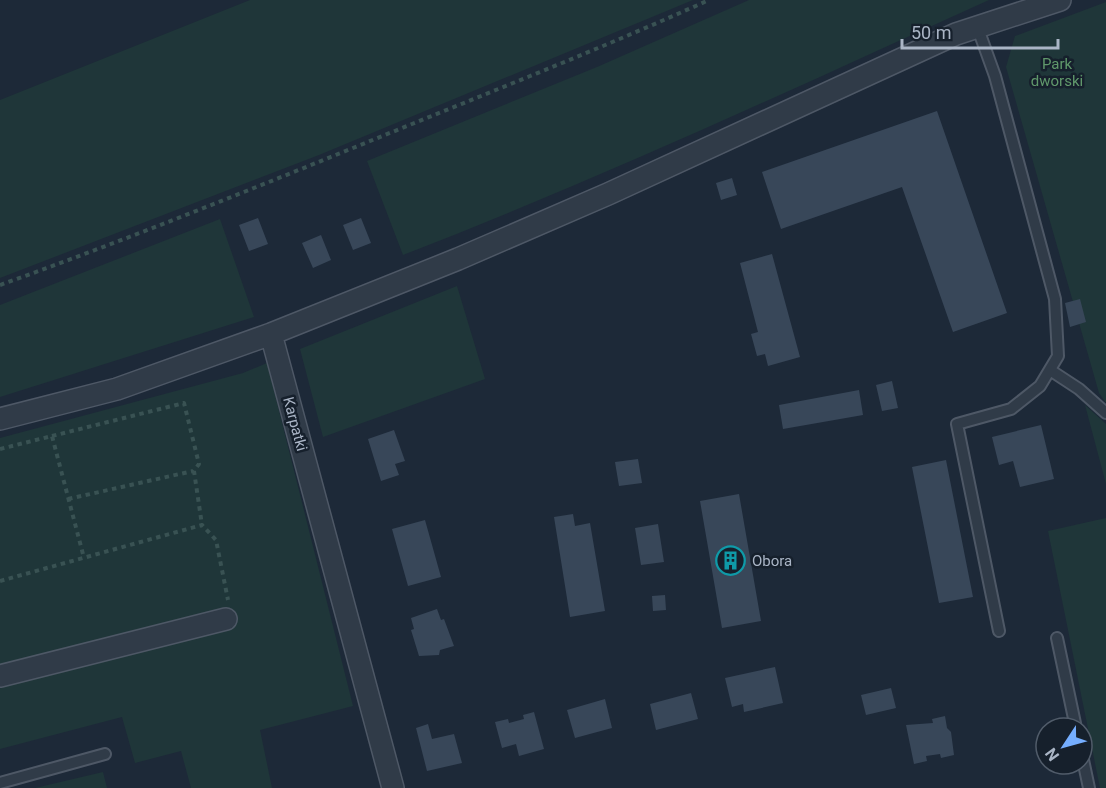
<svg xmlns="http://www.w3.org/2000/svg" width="1106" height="788" font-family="Roboto,sans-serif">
  <rect width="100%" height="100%" fill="#1d2938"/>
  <path fill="#1f3639" d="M250,0H693L319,155L0,278V100Z
    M749,0H989C795,88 602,178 403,255L367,161L597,67Z
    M1106,2V403L1099,393L1006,67L1015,36Z
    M220,219L254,317L0,397V305Z
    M457,286L485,379L323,437L300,349Z
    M267,363L353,706L260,730L272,788H191L181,751L135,763L122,717L0,749V438L243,373Z
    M1085,405L1106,424V484Z
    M1106,518V788H1100L1048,531Z
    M103,772L107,788H35Z"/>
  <path fill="#384759" d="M937,111L1007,313L953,332L902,187L781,229L762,172Z
    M732,178L737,195L721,200L716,183Z
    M258,218L268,244L249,251L239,225Z
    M361,218L371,243L353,250L343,225Z
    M321,235L331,260L313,268L302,243Z
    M772,254L800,357L768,366L765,354L757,356L751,334L758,332L740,263Z
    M1080,299L1086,322L1070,327L1065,303Z
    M892,381L898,408L882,411L876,385Z
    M859,390L863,415L783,429L779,405Z
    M1041,425L1054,479L1020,487L1013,461L999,465L992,437Z
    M394,430L405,461L395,464L399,475L381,481L368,439Z
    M638,459L642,483L619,486L615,462Z
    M946,460L973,597L939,603L912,467Z
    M739,494L761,621L722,628L700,501Z
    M573,514L575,526L590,523L605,611L570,617L554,517Z
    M425,520L441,577L408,586L392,529Z
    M658,524L664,562L641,565L635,528Z
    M665,595L666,610L653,611L652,596Z
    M437,609L441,620L444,619L454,646L440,650L439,655L419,656L411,630L414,629L411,618Z
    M775,667L783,703L744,712L743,704L732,707L725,678Z
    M891,688L896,708L866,715L861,695Z
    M691,693L698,719L656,730L650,704Z
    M605,699L612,728L575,738L567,710Z
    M534,712L544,749L519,756L516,744L502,748L495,722L508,719L509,723L524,719L523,715Z
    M945,716L947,728L951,732L954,755L941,758L940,754L926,756L927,761L914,764L906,725L933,723L932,719Z
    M428,724L432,739L454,734L462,763L427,771L416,728Z"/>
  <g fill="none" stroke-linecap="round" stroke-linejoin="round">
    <defs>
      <path id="lane" d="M977,26L995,76L1055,299L1058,356L1040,386L1011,409L957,424L999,631
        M1050,370L1079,389L1106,413
        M1057,638L1076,728
        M1082,755L1089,788
        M0,783L105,754"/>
      <path id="street" d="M271,334L393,788
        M0,419L117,389L271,334L458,259L608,194L956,34L1060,0
        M0,676L226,619"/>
    </defs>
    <use href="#lane" stroke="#4e5866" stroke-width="14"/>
    <use href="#street" stroke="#4e5866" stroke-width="24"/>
    <path stroke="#395253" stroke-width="4" stroke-dasharray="4.5 4.5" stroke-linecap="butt" d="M0,285C137,236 272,181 407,126C508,85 609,45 709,0
      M52,436L184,403L199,464L194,471L202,525
      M0,449L52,436L84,558
      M68,499L193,471
      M0,581L202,525L216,540L228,600"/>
    <use href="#lane" stroke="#303b48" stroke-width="10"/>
    <use href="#street" stroke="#303b48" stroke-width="21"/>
  </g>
  <defs>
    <symbol id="building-ring" viewBox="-11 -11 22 22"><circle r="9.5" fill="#16202c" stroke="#0f9aa8" stroke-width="1.5"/><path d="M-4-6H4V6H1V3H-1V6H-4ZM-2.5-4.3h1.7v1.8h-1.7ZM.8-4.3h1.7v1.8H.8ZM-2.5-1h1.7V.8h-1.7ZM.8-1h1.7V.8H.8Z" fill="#0f9aa8"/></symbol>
  </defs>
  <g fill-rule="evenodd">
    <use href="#building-ring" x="714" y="544" width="33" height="33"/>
  </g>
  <g text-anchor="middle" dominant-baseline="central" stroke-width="5" stroke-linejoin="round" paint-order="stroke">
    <g font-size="15" fill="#60986b" stroke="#16202c">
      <text x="1057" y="64">Park<tspan x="1057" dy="17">dworski</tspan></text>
    </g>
    <g font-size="15" fill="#aab5c6" stroke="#16202c">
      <text transform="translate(295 424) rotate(75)">Karpatki</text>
    </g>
    <g font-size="15" fill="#aab5c6" stroke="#16202c" text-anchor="start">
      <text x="752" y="561">Obora</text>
    </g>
  </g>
  <g transform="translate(1064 746) rotate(234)"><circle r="28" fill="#16202c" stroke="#515c6a" stroke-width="1.5"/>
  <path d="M0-4.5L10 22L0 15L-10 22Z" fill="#75aeff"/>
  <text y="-9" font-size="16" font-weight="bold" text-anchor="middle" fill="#aab5c6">N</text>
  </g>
  <path d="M902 39v9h156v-9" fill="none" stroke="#aab5c6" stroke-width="3"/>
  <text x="911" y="39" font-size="18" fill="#aab5c6" stroke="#16202c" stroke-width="4.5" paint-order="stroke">50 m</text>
</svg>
